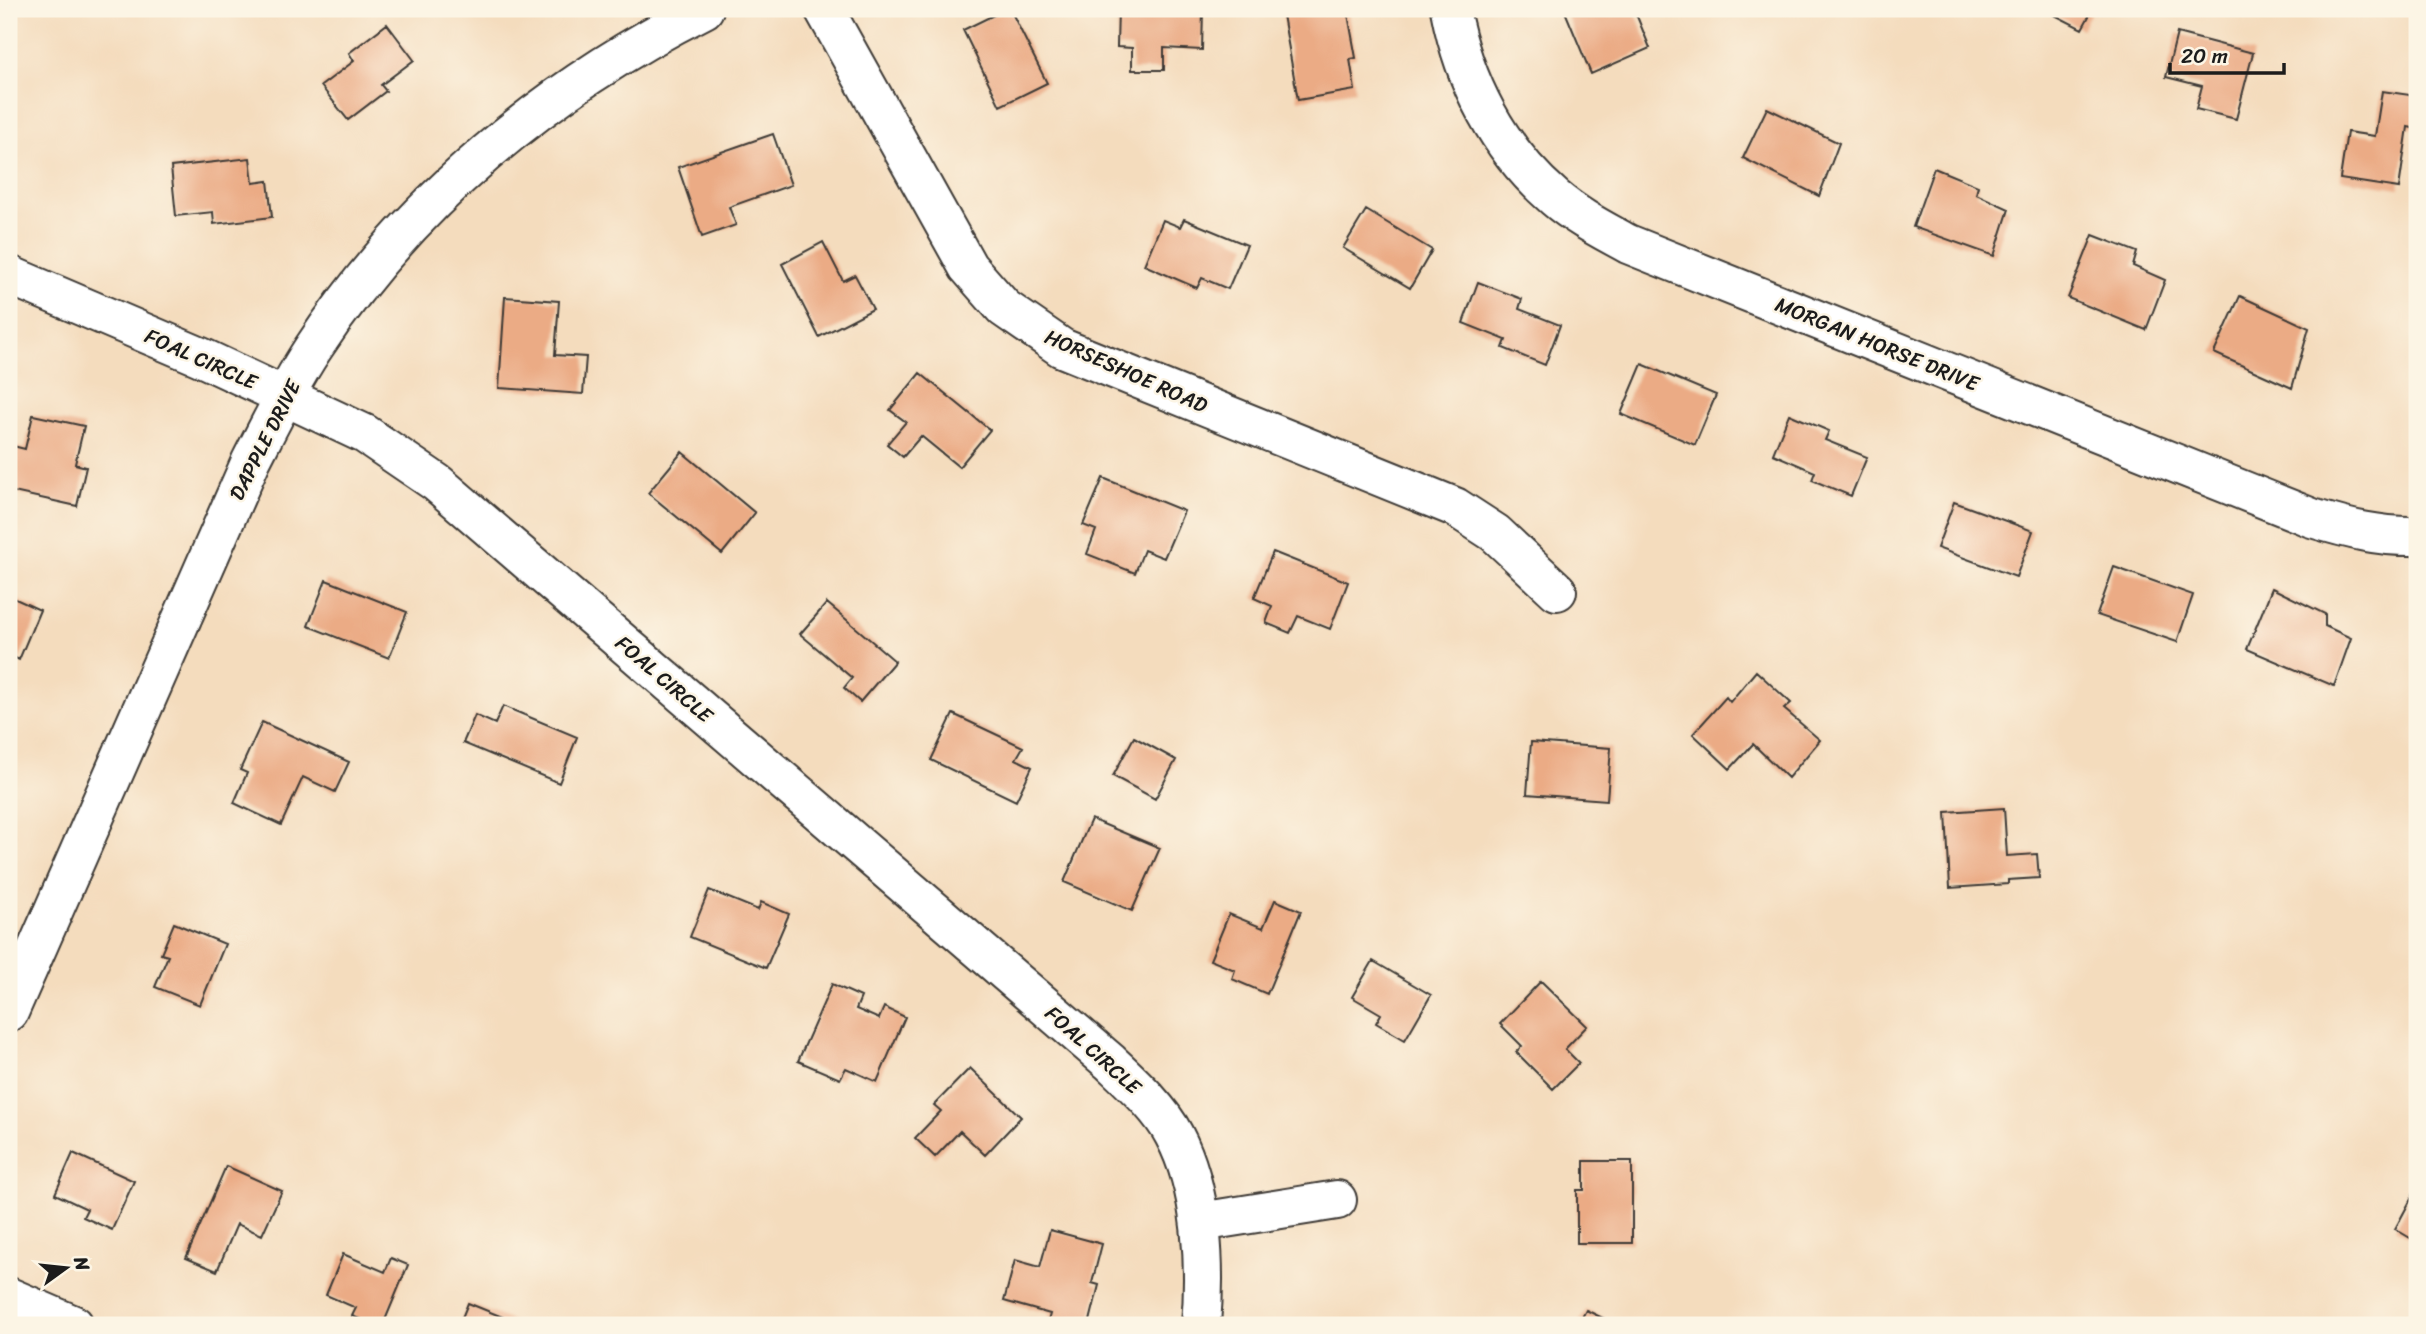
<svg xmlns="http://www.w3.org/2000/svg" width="2426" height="1334" font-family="Sriracha,sans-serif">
  <rect width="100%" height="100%" fill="#fcf5e5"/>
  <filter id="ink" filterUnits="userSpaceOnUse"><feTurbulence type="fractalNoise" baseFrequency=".0143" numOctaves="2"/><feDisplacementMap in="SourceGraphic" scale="14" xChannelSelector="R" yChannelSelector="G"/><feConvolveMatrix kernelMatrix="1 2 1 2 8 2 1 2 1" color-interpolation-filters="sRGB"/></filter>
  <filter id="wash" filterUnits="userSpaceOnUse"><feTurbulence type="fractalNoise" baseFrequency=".00686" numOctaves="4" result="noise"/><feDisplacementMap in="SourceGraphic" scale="28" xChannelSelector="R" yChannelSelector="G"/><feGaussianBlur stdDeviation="1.57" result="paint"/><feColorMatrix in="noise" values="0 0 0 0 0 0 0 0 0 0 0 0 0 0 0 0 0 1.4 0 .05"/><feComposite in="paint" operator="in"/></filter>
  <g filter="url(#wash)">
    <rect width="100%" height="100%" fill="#f4dcbd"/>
    <g id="blocks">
      <path fill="#ebab85" d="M1006,9H1010L1047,83L1000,106L963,30Z
        M1118,9H1203L1202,50L1164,48V70H1132V48L1117,47Z
        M1310,9H1347L1356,58L1350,59L1355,90L1298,100L1283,15Z
        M1564,9H1634L1650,48L1591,74Z
        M2043,9H2093L2082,29Z
        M387,24L414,60L381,85L386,91L348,120L321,86L354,61L349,53Z
        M2177,33L2253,53L2236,119L2196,109L2202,86L2166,77Z
        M2382,91L2417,96V129L2408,127L2399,188L2340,179L2347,132L2375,136Z
        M1767,108L1839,143L1819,196L1743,158Z
        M773,134L791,185L729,207L736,225L702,237L678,167Z
        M250,158L253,183L268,181L272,217L214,224L213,212L176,216L171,167Z
        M1934,168L1978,186L1976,194L2009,209L1994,256L1913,227Z
        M1366,210L1432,250L1410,288L1343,248Z
        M1184,219L1247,245L1228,289L1202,278L1197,288L1144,265L1163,220L1180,227Z
        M2093,235L2137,252L2133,266L2165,280L2146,330L2068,298Z
        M823,242L843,281L855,275L873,309L819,337L782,264Z
        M1478,282L1522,299L1519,309L1560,325L1545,365L1503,348L1506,340L1463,323Z
        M2240,296L2309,328L2292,388L2214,353Z
        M505,297L559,301L555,355L586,357L583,394L499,388Z
        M1642,364L1716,395L1695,445L1621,414Z
        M920,373L990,430L959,467L921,436L903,457L887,444L906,422L890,410Z
        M1789,414L1829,431L1825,440L1867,457L1851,496L1812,480L1815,472L1773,454Z
        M33,415L84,426L75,464L86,467L77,506L9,491V445L25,449Z
        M682,452L755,513L722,554L648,493Z
        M1103,478L1184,511L1164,558L1144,550L1135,573L1087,554L1096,530L1083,525Z
        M1954,502L2033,531L2016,577L1937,548Z
        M1273,552L1348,582L1330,629L1298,616L1290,633L1266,623L1272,606L1254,598Z
        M2114,567L2193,595L2177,642L2097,615Z
        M326,580L407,612L389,658L308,626Z
        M2272,588L2325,614V626L2351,638L2334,686L2247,649Z
        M9,596L40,610L19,660L9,655Z
        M827,603L895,661L860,702L844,688L852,678L800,634Z
        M1756,671L1791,703L1784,709L1820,740L1788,778L1753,744L1730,769L1693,734L1726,697L1730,702Z
        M503,706L577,737L559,783L463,743L475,715L495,724Z
        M953,714L1023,747L1016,759L1032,767L1016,801L931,760Z
        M262,722L349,762L335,792L303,777L281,825L234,803L247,773L240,770Z
        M1134,737L1176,760L1155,799L1113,776Z
        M1531,742L1611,748L1607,800L1527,794Z
        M2004,808L2007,856L2037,854L2039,878L2008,880V884L1950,888L1946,812Z
        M1091,819L1160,848L1132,911L1064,882Z
        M709,890L758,910L761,902L789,914L766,968L690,937Z
        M1275,900L1301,911L1267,994L1232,979L1235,970L1210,960L1229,914L1263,928Z
        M174,923L225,944L200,1005L155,987L168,956L161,954Z
        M1373,961L1431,995L1405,1040L1376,1023L1381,1014L1352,997Z
        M1541,981L1587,1026L1565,1049L1579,1063L1553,1089L1516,1052L1522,1046L1500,1024Z
        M832,984L861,997L856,1009L879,1019L884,1007L905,1017L877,1082L846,1068L840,1079L798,1061Z
        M970,1068L1021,1117L985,1155L960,1131L935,1157L915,1138L941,1111L934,1105Z
        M73,1153L134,1181L112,1230L83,1217L87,1209L55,1194Z
        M1584,1161H1632V1243H1577V1190H1584Z
        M226,1166L282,1191L262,1235L237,1224L217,1271L186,1258Z
        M2417,1188V1242L2395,1229Z
        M1050,1230L1102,1244L1092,1283L1099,1285L1089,1325H1047L1050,1314L1004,1301L1015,1260L1040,1267Z
        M343,1254L385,1272L391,1258L408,1265L383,1325H374L352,1316L356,1308L326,1295Z
        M468,1303L522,1325H459Z
        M1586,1310L1617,1325H1578Z"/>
    </g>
  </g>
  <g filter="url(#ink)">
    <use href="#blocks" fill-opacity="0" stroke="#3c3934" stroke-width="2"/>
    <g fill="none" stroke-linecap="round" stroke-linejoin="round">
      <defs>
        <path id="minor" d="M824,9L968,267L1004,308L1062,348L1455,507L1495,533L1557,591
          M1450,9C1464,82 1498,149 1555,198C1577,217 1603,230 1628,244L2312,518C2348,529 2380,537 2417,536
          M9,275L201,357L365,434L437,483L1110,1062C1132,1083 1160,1108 1174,1135C1203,1189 1206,1266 1201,1325
          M9,1012L251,461C270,424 289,385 312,350C409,202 547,88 704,9
          M1200,1222L1337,1200
          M9,1297L74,1325"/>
      </defs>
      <use href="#minor" stroke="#3c3934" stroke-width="42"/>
      <use href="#minor" stroke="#fff" stroke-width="38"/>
    </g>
  </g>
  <g text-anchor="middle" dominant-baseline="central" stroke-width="5" stroke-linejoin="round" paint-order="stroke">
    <g font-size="21" fill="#1c1c1c" stroke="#fcf5e5">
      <text transform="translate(1877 344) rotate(22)">MORGAN HORSE DRIVE</text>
      <text transform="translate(201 359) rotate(24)">FOAL CIRCLE</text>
      <text transform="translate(1126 371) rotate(24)">HORSESHOE ROAD</text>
      <text transform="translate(265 440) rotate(-63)">DAPPLE DRIVE</text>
      <text transform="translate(664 679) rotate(41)">FOAL CIRCLE</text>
      <text transform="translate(1093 1050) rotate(42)">FOAL CIRCLE</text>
    </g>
  </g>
  <rect width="2426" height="1334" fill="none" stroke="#fcf5e5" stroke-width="35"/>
  <g transform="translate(66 1268) rotate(75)" stroke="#fcf5e5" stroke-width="5" paint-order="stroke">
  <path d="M0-5L12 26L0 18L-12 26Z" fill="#1c1c1c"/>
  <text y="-10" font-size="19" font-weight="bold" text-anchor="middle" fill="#1c1c1c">N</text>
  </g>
  <path d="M2170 63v10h114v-10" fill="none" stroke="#1c1c1c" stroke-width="3.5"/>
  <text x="2181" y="63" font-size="21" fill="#1c1c1c" stroke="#fcf5e5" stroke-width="5" paint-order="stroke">20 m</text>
</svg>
